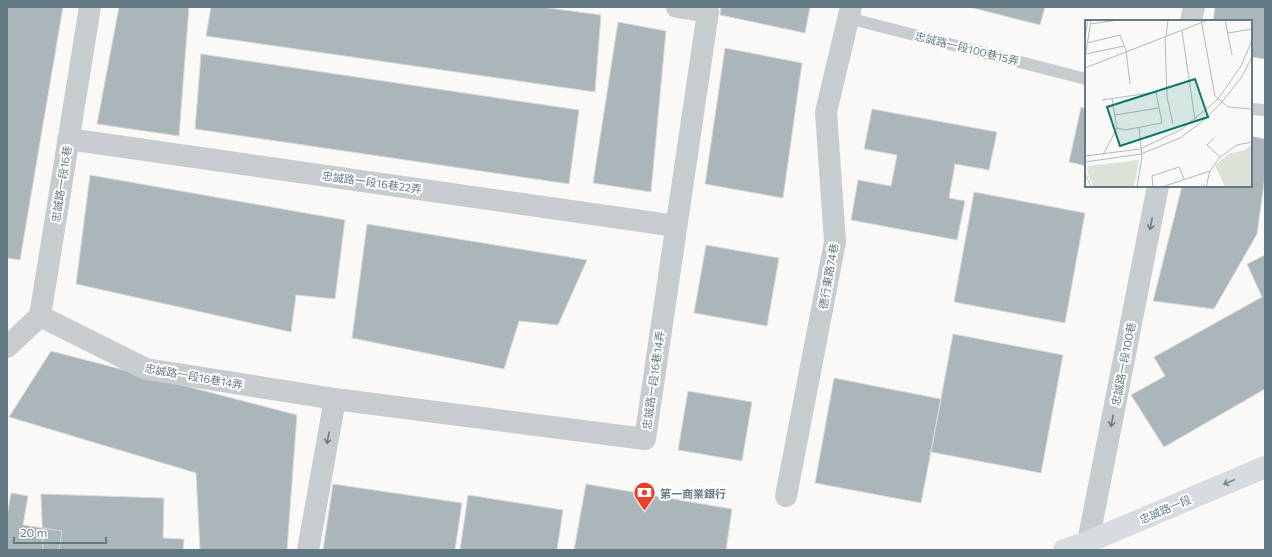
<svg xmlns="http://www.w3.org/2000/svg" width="1272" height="557" font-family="Commissioner,'Noto Sans TC',sans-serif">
  <rect width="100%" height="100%" fill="#faf9f7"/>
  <path fill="#abb6bb" stroke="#dbdbd9" d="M7,7H63L20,260L7,258Z
    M119,7H189L179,136L97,124Z
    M211,7H541L601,15L595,92L206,36Z
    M721,7H810L805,33L720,15Z
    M969,7H1045L1040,25Z
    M1215,7H1265V59L1251,57V21H1213Z
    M618,22L666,31L651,192L593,183Z
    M725,48L802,63L783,198L705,184Z
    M201,54L579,110L569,184L195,129Z
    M1081,107L1086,109V166L1069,162Z
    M872,109L997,132L989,170L955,164L949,198L965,201L957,240L851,220L858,180L891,186L897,155L864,149Z
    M1251,136L1265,139V176L1257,234L1214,309L1153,301L1182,186H1251Z
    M90,175L345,220L335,299L296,295L291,332L76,284Z
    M974,192L1085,213L1065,323L954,302Z
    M367,224L587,260L558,325L519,321L504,369L352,338Z
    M706,245L779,258L767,326L694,313Z
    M1265,255V389L1164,447L1131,395L1165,376L1154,357L1262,297L1247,264Z
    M953,334L1063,355L1041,473L931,452Z
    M51,351L297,415L287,550H200L196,473L9,417Z
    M834,378L941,399L921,503L815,483Z
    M688,391L752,402L742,461L678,450Z
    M333,484L462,503L455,550H323Z
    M586,484L732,509L726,550H574Z
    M11,493L28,496L23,525L62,531L59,550H7V516Z
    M41,494L164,498L163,538L184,539L183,550H43Z
    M468,495L563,510L557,550H460Z"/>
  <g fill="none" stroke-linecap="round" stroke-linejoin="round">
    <path stroke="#c7cccf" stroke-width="12" d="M848,18L1086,79
      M1251,109L1265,110"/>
    <path stroke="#c7cccf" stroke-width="22" d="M1191,21L1194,7
      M68,139L676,226
      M40,316L146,369L335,399L645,439L708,12L677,7
      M7,347L40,316L90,7
      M786,496L835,242L826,112L851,7
      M1088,542L1158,186
      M308,550L335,399"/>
    <path stroke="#d6dcdf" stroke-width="22" d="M1064,550L1088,542L1265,467"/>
  </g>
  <defs><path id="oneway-shaft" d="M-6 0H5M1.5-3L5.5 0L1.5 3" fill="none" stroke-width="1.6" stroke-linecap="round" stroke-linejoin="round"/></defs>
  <g stroke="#687d88">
    <use href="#oneway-shaft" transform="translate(1151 224) rotate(101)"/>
    <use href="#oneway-shaft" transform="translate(1112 421) rotate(101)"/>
    <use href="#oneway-shaft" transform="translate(328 438) rotate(100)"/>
  </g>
  <use stroke="#748892" href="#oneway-shaft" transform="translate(1229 482) rotate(157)"/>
  <defs>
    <symbol id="bank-pin" viewBox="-11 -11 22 30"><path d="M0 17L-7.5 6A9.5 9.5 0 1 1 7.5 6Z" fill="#eb4025" stroke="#fff"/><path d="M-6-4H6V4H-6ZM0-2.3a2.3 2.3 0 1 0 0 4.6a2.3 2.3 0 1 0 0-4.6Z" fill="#fff"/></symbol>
  </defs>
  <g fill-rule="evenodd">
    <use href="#bank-pin" x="632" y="480" width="25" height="34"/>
  </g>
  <g text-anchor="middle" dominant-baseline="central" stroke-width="4" stroke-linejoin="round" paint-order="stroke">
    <g font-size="11" fill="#637984" stroke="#fff">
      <text transform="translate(967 48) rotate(14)">忠誠路一段100巷15弄</text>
      <text transform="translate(372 182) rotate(8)">忠誠路一段16巷22弄</text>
      <text transform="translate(61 184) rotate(-81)">忠誠路一段16巷</text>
      <text transform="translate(828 276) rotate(-80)">德行東路74巷</text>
      <text transform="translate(1123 364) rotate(-79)">忠誠路一段100巷</text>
      <text transform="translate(194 376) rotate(10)">忠誠路一段16巷14弄</text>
      <text transform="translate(653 380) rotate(-82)">忠誠路一段16巷14弄</text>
      <text transform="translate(1165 509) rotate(-23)">忠誠路一段</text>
    </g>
    <g font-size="11" font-weight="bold" fill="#637984" stroke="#fff" text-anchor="start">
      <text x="660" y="493">第一商業銀行</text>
    </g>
  </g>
  <g transform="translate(1085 20)">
    <rect width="167" height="167" fill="#faf9f7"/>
    <path d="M167,125V167H140L130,145L145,133L158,131ZM54,140L49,167H8L2,150L4,146Z" fill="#dce2d8"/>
    <path fill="none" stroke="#b0babf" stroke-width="1" d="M116,0L130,76L143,87L167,89M140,0L147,35M5,4L34,0M97,11L110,100M143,13L167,9M0,17L3,0M80,17L82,77L88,104M81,17L83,0M2,23L35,15L41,30L45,64M1,34L39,26M0,38L6,0M0,48L123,0M17,80L71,72L77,103L40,110L32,108M30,95L74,88M129,118L122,125L135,137M18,135L32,108L27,79M0,136L55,129L97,109L133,79L156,46L167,20M0,142L56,134L95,118L118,101L136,83L156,58L167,37M0,153L6,167M52,167L57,137L54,107M68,167L67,156L94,147L99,159M77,167L125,151M121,167L125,151L135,137L152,125L167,122"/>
    <path fill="#0f766e" fill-opacity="0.15" stroke="#0f766e" stroke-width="2" d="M110,59L123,97L35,126L22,87Z"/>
    <rect width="167" height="167" fill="none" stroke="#637984" stroke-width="2"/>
  </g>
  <rect width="1272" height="557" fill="none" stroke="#637984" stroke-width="16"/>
  <path d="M14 537v6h92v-6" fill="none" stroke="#637984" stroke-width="2"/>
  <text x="20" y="537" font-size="12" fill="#637984" stroke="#ffffff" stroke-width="3" paint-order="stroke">20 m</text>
</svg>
